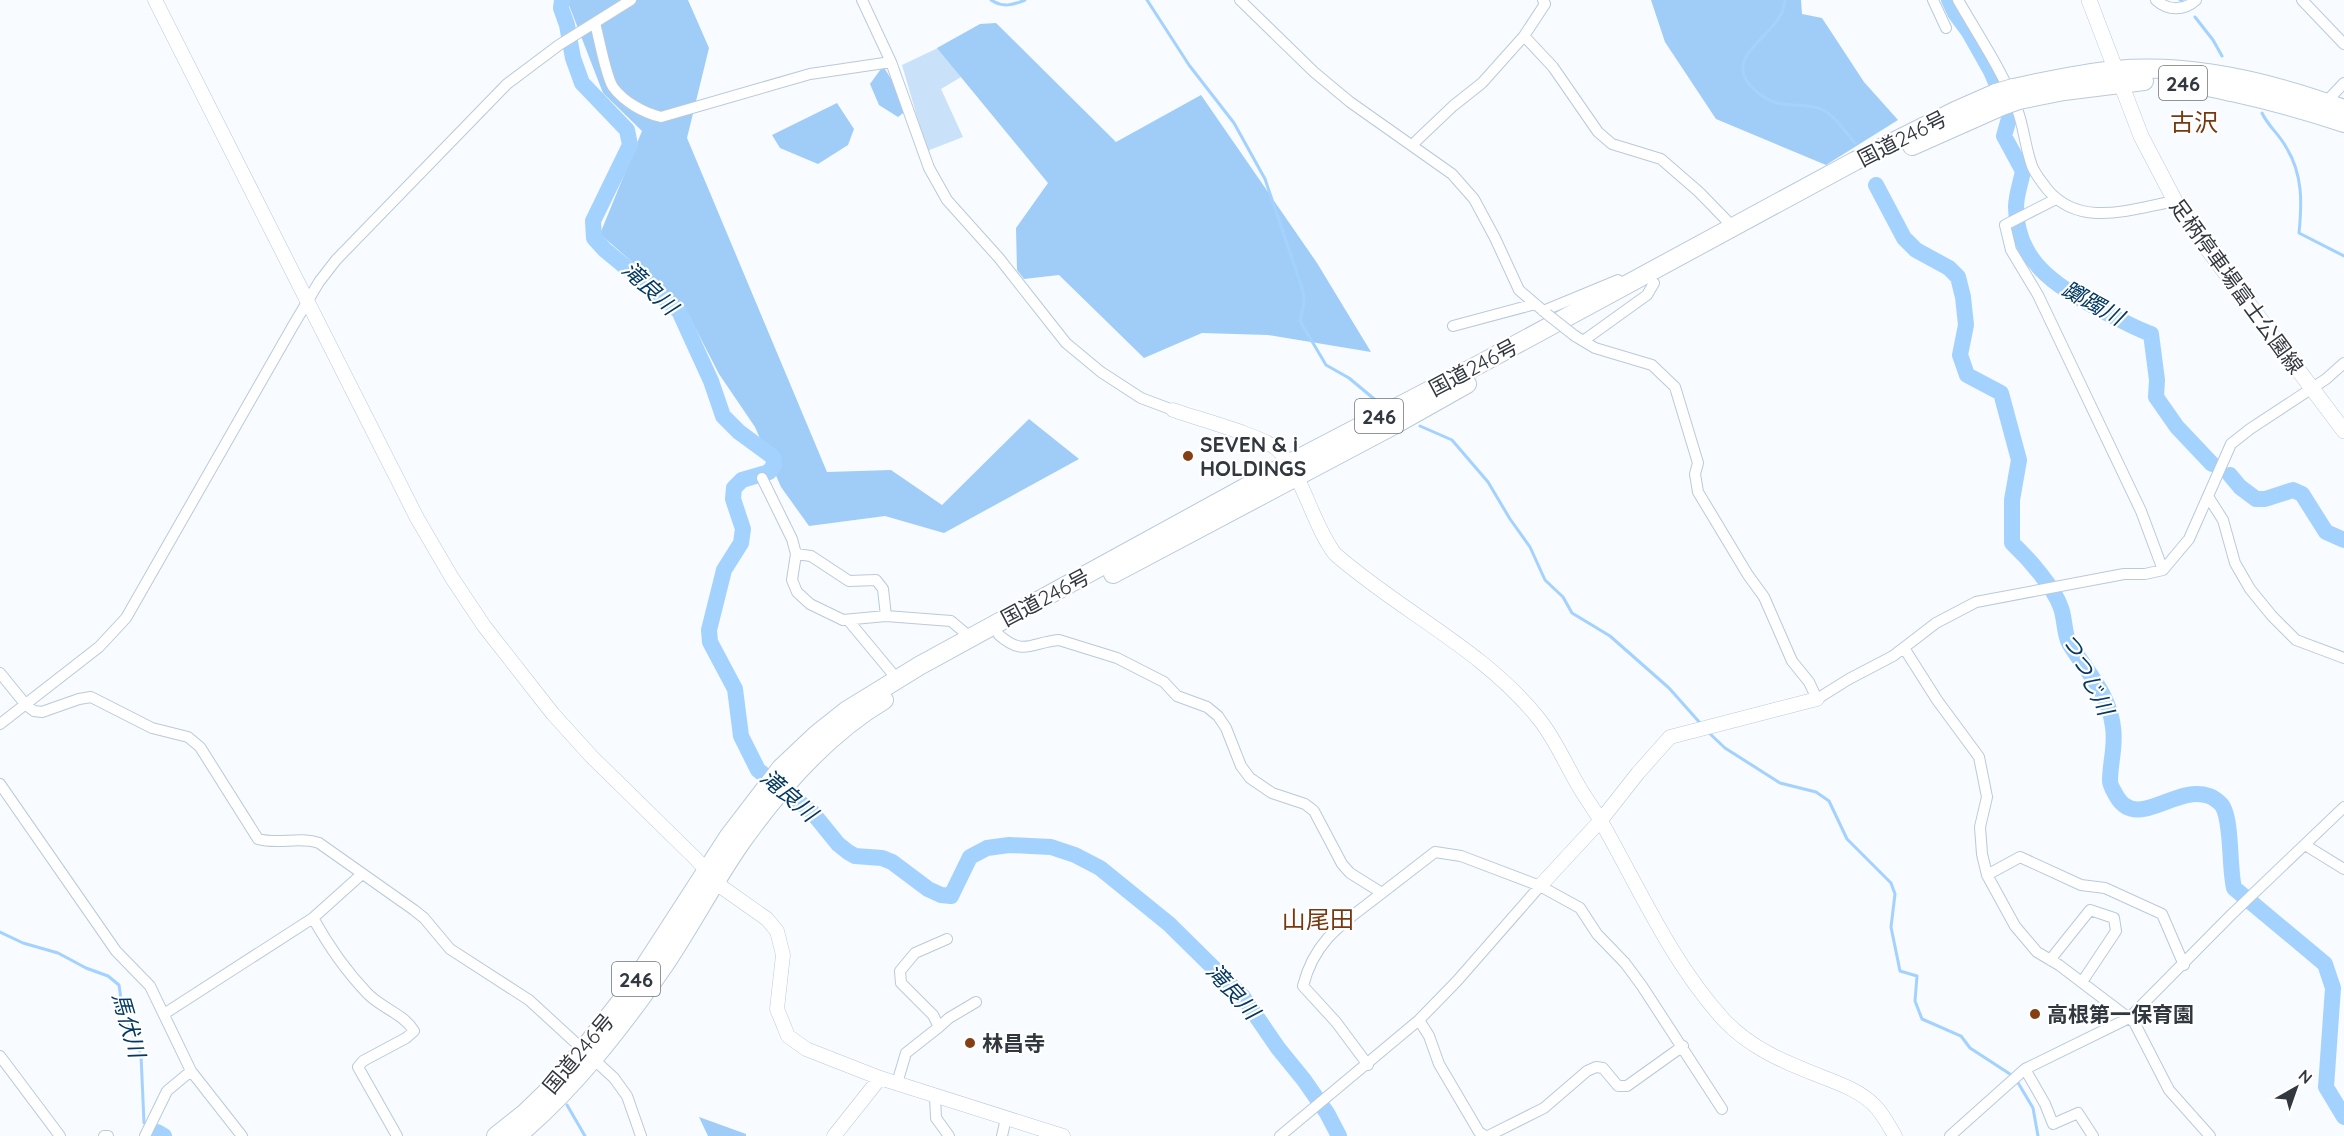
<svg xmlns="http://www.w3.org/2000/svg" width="2344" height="1136" font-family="Quicksand,'Noto Sans JP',sans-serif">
  <rect width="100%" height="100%" fill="#f8fbff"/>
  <path fill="#c9e2f9" d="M940,47L961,77L941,89L963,137L927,151L902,65Z"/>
  <path fill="#9fcdf8" d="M567,0H688L709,48L687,138L827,472L891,470L942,505L1029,419L1079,459L944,533L885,516L809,526L781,487L755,427L719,374L685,308L600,234L642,131L603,93Z
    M1651,0H1801L1802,14L1822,18L1864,82L1898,120L1826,165L1716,119L1665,42Z
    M996,23L1116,142L1201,95L1317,263L1371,352L1268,335L1202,333L1144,358L1059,275L1024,279L1017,270L1016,228L1048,183L937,48L980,24Z
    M883,66L900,93L907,110L898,117L879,105L870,84Z
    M837,103L854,129L848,145L818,164L780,148L772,135Z
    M699,1117L746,1134V1136H708Z"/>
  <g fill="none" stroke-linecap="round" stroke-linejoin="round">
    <path stroke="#a4d2fe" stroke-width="3" d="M991,0C1003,8 1013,5 1025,0
      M1147,0L1189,65L1234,123L1265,179L1303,291L1304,303L1300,321L1326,365L1349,378L1379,403
      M1785,0C1784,36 1713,56 1757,92C1780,111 1793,101 1818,108C1833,112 1845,132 1855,143
      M2180,0L2182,1
      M2195,17L2213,40L2222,56
      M2262,113C2268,126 2279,134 2286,147C2303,174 2302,203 2299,233L2344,256
      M1420,426L1452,440L1488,482L1510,519L1530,547L1545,580L1563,597L1572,613L1610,636L1669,688L1701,724
      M1707,731L1725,748L1780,783L1816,792L1829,801L1847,839L1891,883L1895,894L1891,927L1900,971L1917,976L1915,1001L1922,1019L1961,1036L1970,1048L2013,1076
      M0,932L23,943L58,953L86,968L108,976L119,985L122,1006L141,1055L144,1123
      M2017,1081L2033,1108L2038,1136
      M567,1105L585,1136"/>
    <path stroke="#a4d2fe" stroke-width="16" d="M562,0L561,8L567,25L573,58L582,83L627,130L630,145L593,221L594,238L605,250L679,311L711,381L723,416L739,432L773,457L774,465L769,472L742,480L734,488L733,499L743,529L741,543L724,570L709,630L710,642L735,689L741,736L758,770L812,812L838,844L848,852L855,856L882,858L892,862L928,889L941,895L951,896L970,857L987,848L1009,845L1051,847L1075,855L1100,868L1169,924L1243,997L1278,1048L1304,1080L1327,1113L1339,1136
      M1949,0L1955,13L1969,32L1991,71L2010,115L2004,136L2023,171C2021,182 2016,195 2016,207C2016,261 2055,285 2097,308C2115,317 2132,327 2151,334L2157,380L2156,397L2177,427L2212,464
      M1876,185L1904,238L1916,250L1949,268L1958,277L1963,297L1966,325L1960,355L1967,375L2001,393L2019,460L2012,500V543C2028,558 2054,587 2061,608C2065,619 2064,633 2069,643C2086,671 2109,693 2113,727C2116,745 2110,763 2110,781C2110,786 2115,793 2117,797C2138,831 2176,784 2209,796C2213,797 2221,803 2223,807C2232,823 2229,867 2234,888L2325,964L2333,988L2326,1087L2344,1117
      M2230,475L2240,487L2256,499H2265L2293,490L2302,494L2326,532L2344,540
      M157,1132L164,1136"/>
    <defs>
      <path id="minor" d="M862,0L891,62L929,168L947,200L999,258L1066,343L1101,372L1141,398L1173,410
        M1240,0L1314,72L1350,102L1452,174L1474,199L1495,238L1519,290L1547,314
        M1933,0L1946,28
        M1958,0C1978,35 2002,70 2017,109C2024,127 2025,147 2032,166C2035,174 2042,182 2047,189C2080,229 2131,209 2175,201
        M2156,0C2168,11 2184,11 2196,0
        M2302,0L2344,44
        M595,23C599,38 606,77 613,87C624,102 644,113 661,117L810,74L891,62
        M1524,36L1553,67L1598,132L1612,144L1661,159L1699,192L1734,228
        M2326,102L2344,83
        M1412,145L1453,106L1482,83L1524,36L1545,4L1543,0
        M2056,199L2005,225L2011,250L2038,295L2141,511L2163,570
        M1543,311L1618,280
        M1453,326L1535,304
        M1575,336L1595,348L1652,365L1675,387L1698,463L1695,474L1698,492L1748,575L1764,597L1792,661L1809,682L1817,699L1849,679L1893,656L1936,623L1976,602L2124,574H2145L2163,570L2189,539L2231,444L2250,429L2326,379L2344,363
        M1583,341L1647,295L1654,283
        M762,478L792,539L796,554L792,580L797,592L810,604L843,620L886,616L951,621L970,637
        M2209,498L2223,520L2235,563L2250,589L2272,616L2296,640L2344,658
        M796,554L811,556L849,581L876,580L883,589L886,616
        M848,620L897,679
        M999,635C1024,657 1032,642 1059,640L1117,658L1164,682L1177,696L1207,707L1218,716L1226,728L1241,766L1250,778L1272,793L1305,804L1314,811L1342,864L1350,873L1382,893L1435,852L1461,856L1540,886L1580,908L1597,934L1625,963L1642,986L1722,1109
        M1904,648L1937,700L1979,757L1987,797L1980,827L1982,854L1987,875L2015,926L2037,952L2059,965L2134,1022L2169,1090L2210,1136
        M0,673L26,705L34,711L42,712L79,699L91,697L152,728L188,737L200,747L258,839C279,845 299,836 319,843L414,910L424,918L450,949L529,1000L614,1078L627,1096L641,1136
        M0,724L99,647L126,618L294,324L319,282L336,260L507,84L559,45L631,0
        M0,784L116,951L150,986L191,1071L242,1136
        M2305,845L2344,869
        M1987,875L2020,857L2081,885L2105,888L2162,914L2184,965
        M313,918C328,945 346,971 367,993C381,1008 404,1014 414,1031L406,1038L363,1061L358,1067L397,1136
        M2050,960L2090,910L2114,918L2116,931L2082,982
        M164,1014L313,918L362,874
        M1419,1020L1429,1036L1439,1064L1479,1132L1485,1136
        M939,1027L949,1018L976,1002
        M0,1056L60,1136
        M1368,1065L1336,1022L1303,986C1315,938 1345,922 1382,893
        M2025,1069L2045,1104L2053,1124L2078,1113L2093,1136
        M897,1083L906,1053L939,1027L933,1015L901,983L900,971L915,953L947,939
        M935,1096L936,1118L949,1136
        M104,1136H108
        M145,1136L167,1091L191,1071
        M1002,1136L1006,1118
        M1280,1136L1419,1020L1457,981L1540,886
        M1488,1136L1544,1108L1587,1071L1596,1067L1603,1068L1618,1086H1627L1683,1046
        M1950,1136L2025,1069L2129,1018L2231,915L2344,807"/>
      <path id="tertiary" d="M155,0L417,518L452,578L484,626L553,714L591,756L695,858L723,888L767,919L777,931L783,955L777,1009L788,1036L806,1049L880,1078L1063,1136
        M1173,410C1195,418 1263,436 1277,449C1303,474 1312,524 1335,554C1401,612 1483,649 1539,719C1555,739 1565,763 1578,785C1585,798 1595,810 1602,823C1640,890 1671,961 1723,1019C1750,1048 1784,1062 1820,1076C1838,1083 1861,1091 1875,1106C1883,1114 1889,1126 1895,1136
        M1540,886L1601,820L1638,773L1670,737L1817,699
        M834,1136L880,1078"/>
      <path id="secondary" d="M2089,0L2141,136L2175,201L2203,243L2344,431"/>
      <path id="trunk" d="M2180,83C2199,84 2217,89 2236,93C2272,101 2308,111 2344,123
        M2013,88C2047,81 2082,73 2116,70C2192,63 2273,83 2344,109
        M2019,100L2064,91L2144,81
        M1912,146L2002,106
        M1113,574L1396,424L1467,384
        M496,1136L525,1113L552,1087L582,1051L628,992L729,836L781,768L817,734L846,711L919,666L1288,464L1480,364L1855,161L1955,111L1996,93
        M517,1136C575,1087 622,1026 665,964C691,925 713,883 740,844C778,790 827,734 884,700"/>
    </defs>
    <use href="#minor" stroke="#b9cadb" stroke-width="12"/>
    <use href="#tertiary" stroke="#b9cadb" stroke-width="15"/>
    <use href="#secondary" stroke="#b9cadb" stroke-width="16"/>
    <use href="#trunk" stroke="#b9cadb" stroke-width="20"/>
    <use href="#minor" stroke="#fff" stroke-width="10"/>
    <use href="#tertiary" stroke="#fff" stroke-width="14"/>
    <use href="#secondary" stroke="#fff" stroke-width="15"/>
    <use href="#trunk" stroke="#fff" stroke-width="18"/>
    <defs>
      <path id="minor-bridge" d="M1547,314L1575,336"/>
      <path id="trunk-bridge" d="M1996,93L2013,88
        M2002,106L2019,100"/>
    </defs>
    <use href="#minor-bridge" stroke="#b9cadb" stroke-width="12" stroke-linecap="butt"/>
    <use href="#trunk-bridge" stroke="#b9cadb" stroke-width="20" stroke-linecap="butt"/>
    <use href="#minor-bridge" stroke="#fff" stroke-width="10"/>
    <use href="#trunk-bridge" stroke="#fff" stroke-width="18"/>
  </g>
  <g fill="#844014" stroke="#fff" stroke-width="2">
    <circle cx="1188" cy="456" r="6"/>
    <circle cx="2035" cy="1014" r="6"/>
    <circle cx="970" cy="1043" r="6"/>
  </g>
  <g text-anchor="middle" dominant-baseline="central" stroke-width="4.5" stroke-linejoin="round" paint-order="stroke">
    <g fill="#fff" stroke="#6f7479" stroke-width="1.5">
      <rect x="2159" y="66" width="48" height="34" rx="4.5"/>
      <rect x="1355" y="399" width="48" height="34" rx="4.5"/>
      <rect x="612" y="962" width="48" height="34" rx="4.5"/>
    </g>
    <g font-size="20" font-weight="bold" fill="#31383f">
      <text x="2183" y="83">246</text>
      <text x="1379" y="416">246</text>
      <text x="636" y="979">246</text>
    </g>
    <g font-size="21" fill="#31383f" stroke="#fff">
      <text transform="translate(1902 138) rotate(-27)">国道246号</text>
      <text transform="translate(2237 286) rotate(54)">足柄停車場富士公園線</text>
      <text transform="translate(1473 367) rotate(-28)">国道246号</text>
      <text transform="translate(1045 597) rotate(-28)">国道246号</text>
      <text transform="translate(578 1053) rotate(-50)">国道246号</text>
    </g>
    <g font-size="21" font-weight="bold" fill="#31383f" stroke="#fff" text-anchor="start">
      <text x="1200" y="444">SEVEN &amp; i<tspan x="1200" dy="24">HOLDINGS</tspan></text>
      <text x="2047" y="1014">高根第一保育園</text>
      <text x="982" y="1043">林昌寺</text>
    </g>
    <g font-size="22" font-style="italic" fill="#043a62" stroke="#fff">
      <text transform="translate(650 288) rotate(43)">滝良川</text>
      <text transform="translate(2093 303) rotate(29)">躑躅川</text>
      <text transform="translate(2088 674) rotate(64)">つつじ川</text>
      <text transform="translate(789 795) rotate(41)">滝良川</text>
      <text transform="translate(1233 991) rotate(48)">滝良川</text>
      <text transform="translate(129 1025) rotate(74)">馬伏川</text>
    </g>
    <g font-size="24" fill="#763910" stroke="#fff">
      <text x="2194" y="122">古沢</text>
      <text x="1318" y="919">山尾田</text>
    </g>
  </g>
  <g transform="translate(2296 1088) rotate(40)" stroke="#ffffff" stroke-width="4.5" paint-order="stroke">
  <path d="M0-4.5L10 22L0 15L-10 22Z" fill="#31383f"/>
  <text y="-9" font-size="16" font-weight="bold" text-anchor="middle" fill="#31383f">N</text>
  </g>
</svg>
